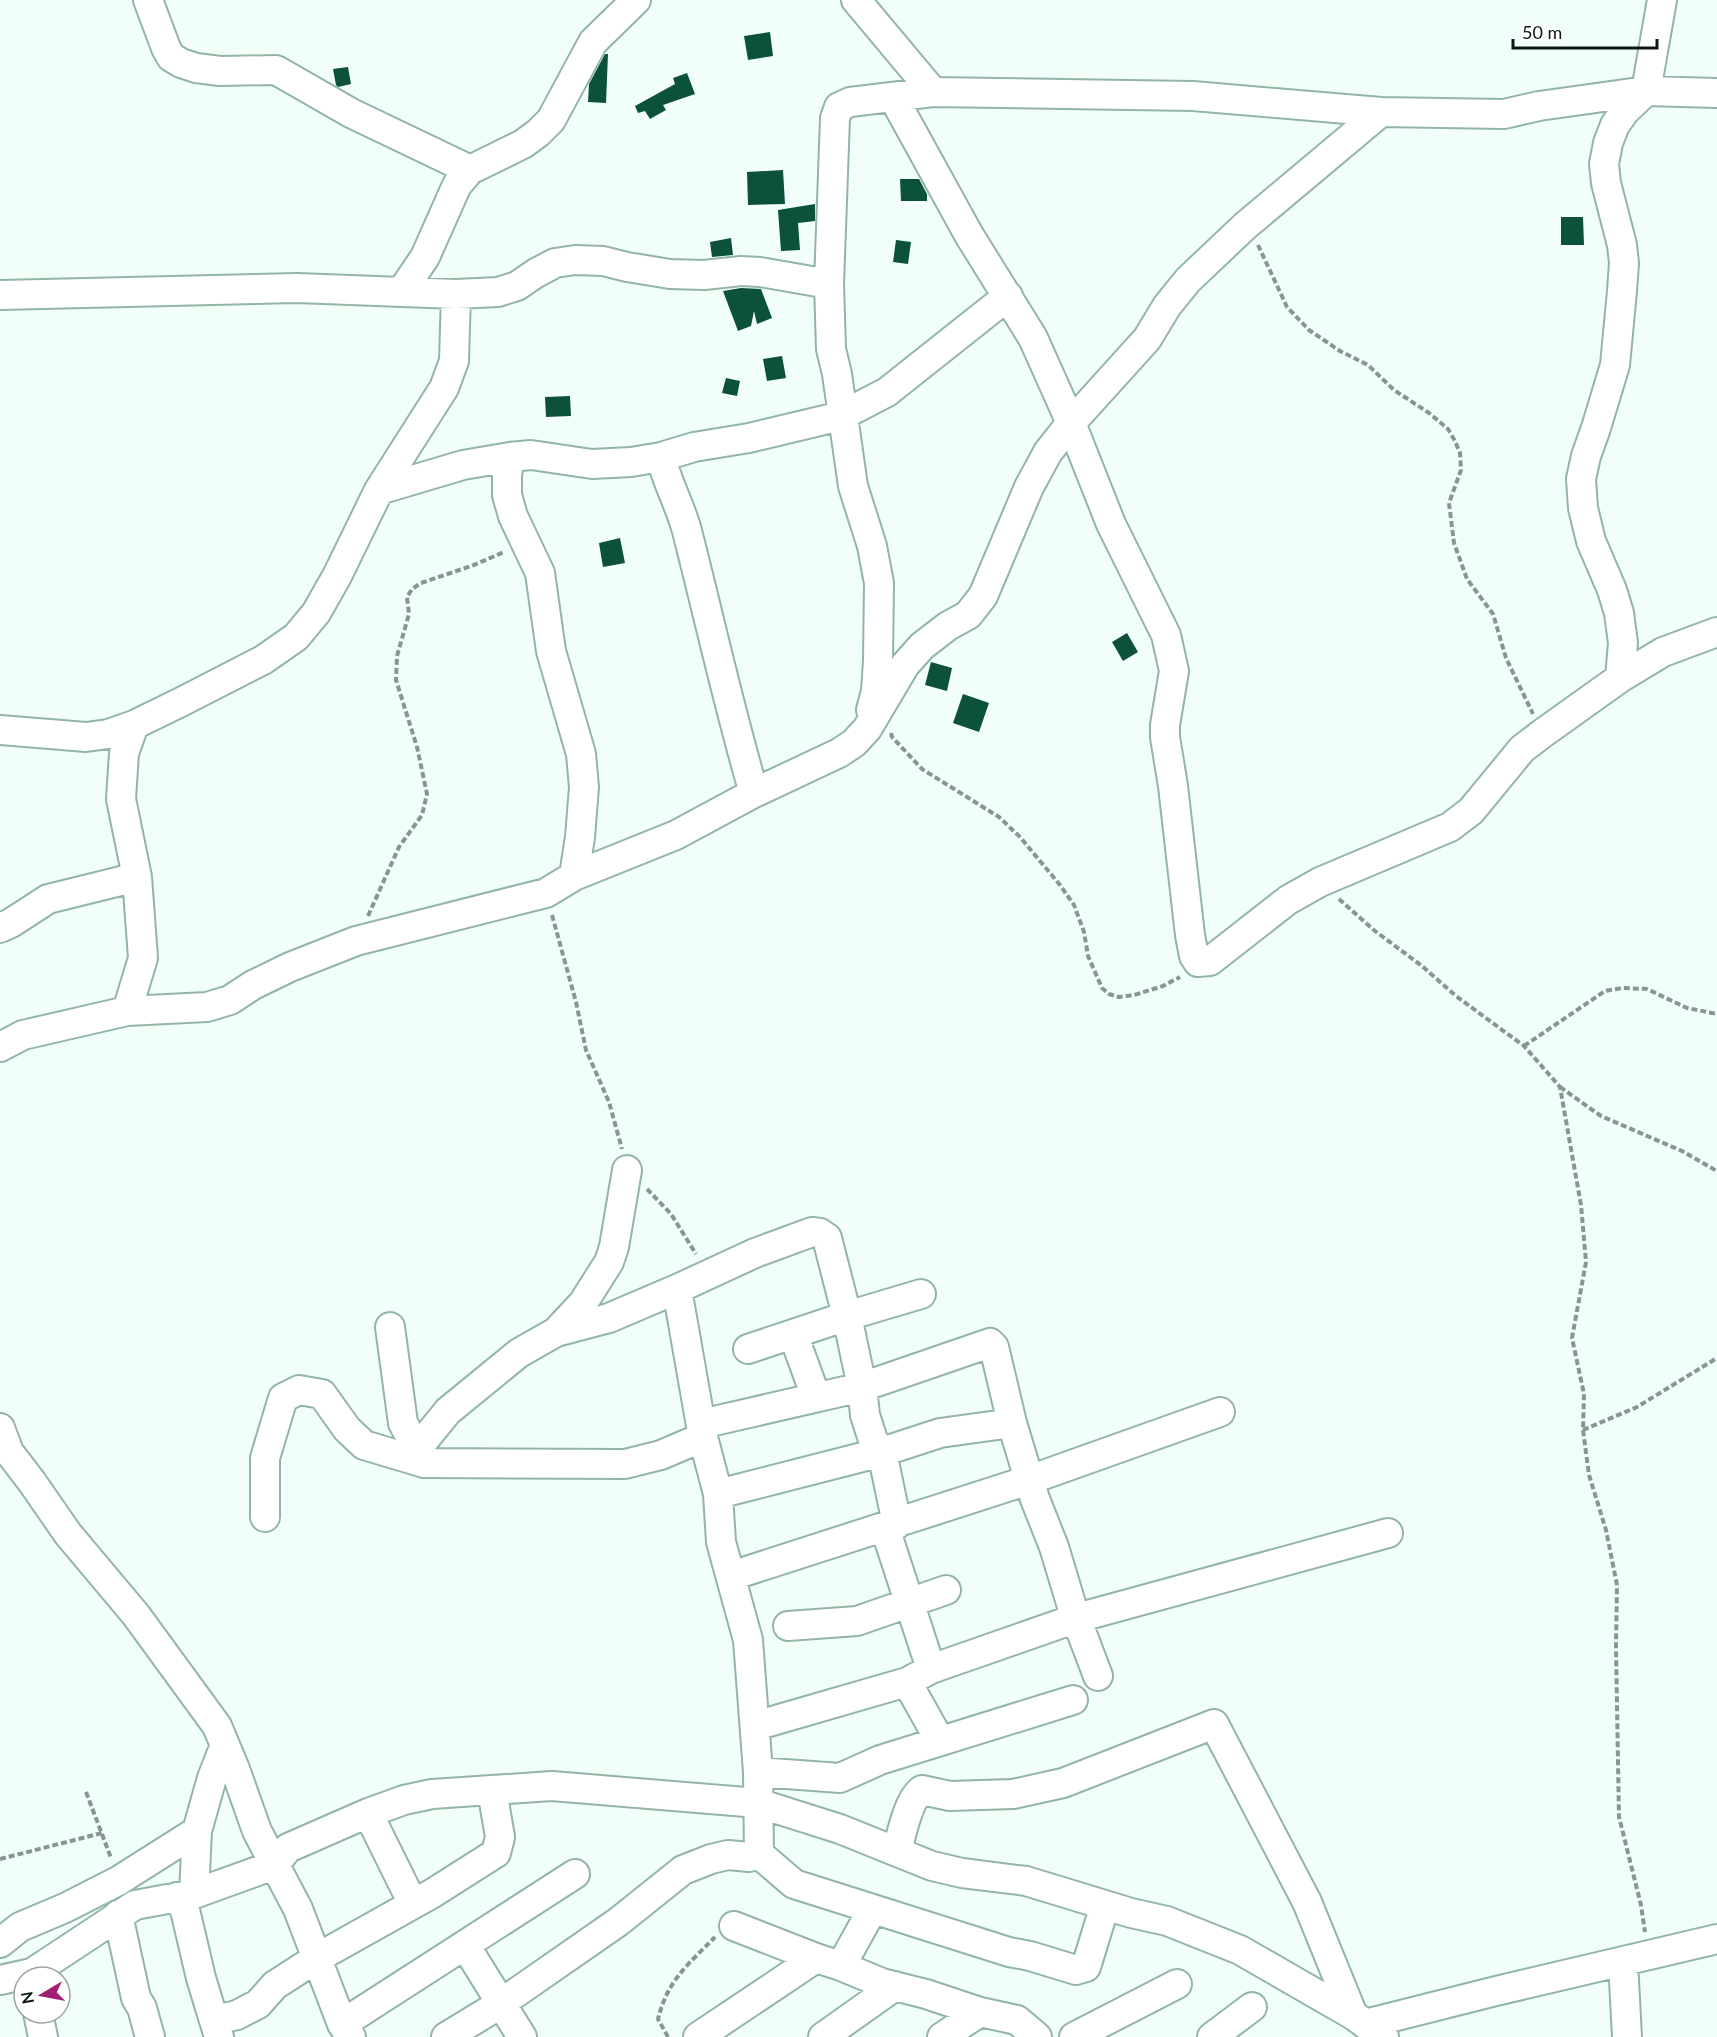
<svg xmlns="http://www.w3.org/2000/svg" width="1717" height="2037" font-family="Lato,sans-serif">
  <rect width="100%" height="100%" fill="#f1fff8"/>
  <path fill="#0b513c" d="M770,32L773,56L748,60L744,36Z
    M605,54H608L606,103L588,102L589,84Z
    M348,67L351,84L338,87L336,85L333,69Z
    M687,73L695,94L663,105L666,110L650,119L645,111L638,113L635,106L675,84L673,78Z
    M783,170L785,204L748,205L747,172Z
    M900,179H919L927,194V201H901Z
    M815,204V221L798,223L800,250L781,251L778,210Z
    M1561,217H1583L1584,245H1561Z
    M731,238L733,255L712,257L710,242Z
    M896,240L911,242L908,264L893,262Z
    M741,288L761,289L772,318L757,324L754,311L751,326L738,331L723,291Z
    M782,356L786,378L767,381L763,359Z
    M726,378L740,381L737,396L722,393Z
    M570,396L571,416L546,417L545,397Z
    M620,538L625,563L603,567L599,543Z
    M1127,633L1138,652L1123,661L1112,642Z
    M931,662L952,668L947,691L925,685Z
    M963,694L989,703L979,732L953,723Z"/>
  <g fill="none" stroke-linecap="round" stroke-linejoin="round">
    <defs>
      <path id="minor" d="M148,0L166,48L171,57L181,63L196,68L220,71L276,70L351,113L470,170
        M856,0L933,92
        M893,97L969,235L1033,338L1071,423L1111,524L1166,635L1174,671L1165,725V737L1173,786L1190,935L1194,956L1198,962L1210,961L1288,900L1320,882L1450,827L1471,811L1522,749L1543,733L1620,678L1663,652L1717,632
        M829,284L831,349L837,374L853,486L872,546L879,583L878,661L876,691L871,710
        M402,291L425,257L457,185L470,170L523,144L538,133L551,120L593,42L636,0
        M0,295L297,288L456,294L498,292L517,286L536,273L555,263L575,260L603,261L627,267L670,274L704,275L741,271L760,272L829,284L835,118L839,107L850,102L933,92L1193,96L1381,112L1504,114L1539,106L1646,91L1717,93
        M510,457L507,475V495L513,516L540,573L551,651L581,754L584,787L580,837L574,876
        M661,457C667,484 682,508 688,535C710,621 729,708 754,793
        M379,490L463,465L510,457L531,455L592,464L631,462L661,457L694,447L749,438L841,416L887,392L1008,296
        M1620,678L1623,643L1619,613L1612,590L1591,541L1583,508L1581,479L1586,456L1596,428L1615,365L1622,291L1624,263L1622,245L1606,183L1604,164L1608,143L1615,125L1625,111L1646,91L1662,0
        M0,730L86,737L108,734L134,725L183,701L263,660L296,637L316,613L337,576L379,490L444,388L454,361L456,294
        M0,928L11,923L48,899L137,877
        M127,1011L143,958L137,877L121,799L124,753L134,725
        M0,1047L23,1035L127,1011L207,1007L230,1000L253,985L290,967L356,941L546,893L574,876L676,835L754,793L839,753L854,743L867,729L905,665L922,646L948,626L968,615L983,596L1029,487L1048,452L1071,423L1147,339L1167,306L1188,280L1245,226L1381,112
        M677,1289L755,1253L812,1232L820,1233L827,1238L847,1316L862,1387L865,1415L873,1440L882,1452L897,1524
        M390,1327L403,1423L417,1449
        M793,1334L816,1397
        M748,1349L847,1316L921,1294
        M701,1424L862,1387L990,1343L994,1347L1012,1423L1035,1499L1054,1547L1073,1610L1098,1676
        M0,1428L9,1452L32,1482L68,1534L136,1615L217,1726L235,1769L257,1831L298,1909L342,2024L351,2037
        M424,1463L417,1449L448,1411L519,1353L556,1332L583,1303L609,1262L614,1247L627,1170
        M718,1494L882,1452L940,1433L1012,1423
        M265,1517V1458L283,1398L299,1390L322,1394L347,1429L364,1445L424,1463L625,1464L661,1455L703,1437
        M885,1528L931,1669
        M731,1576L1029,1480L1220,1412
        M788,1626L857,1621L946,1590
        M907,1682L940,1741
        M755,1726L907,1682L931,1669L1077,1618L1388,1533
        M758,1772L840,1778L880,1760L1073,1700
        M368,1813L413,1904
        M897,1851C901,1835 909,1798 922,1790L950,1796L1013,1794L1063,1783L1214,1724L1307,1902L1353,2015
        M759,1854L794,1884L1009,1952L1030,1956L1076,1970L1086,1967L1105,1905
        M194,1894L197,1831L212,1778L225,1745
        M176,1897L185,1910L201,1978L219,2037
        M118,1915L136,1998L142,2008L150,2037
        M734,1926L816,1958
        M0,1943L20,1927L65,1908L118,1881L197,1831
        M465,1945L522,2037
        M1623,1961L1627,2037
        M841,1966L882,1983L926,1994L980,2012L1017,2020L1037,2037
        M0,1980L32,1973L135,1905L194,1894L274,1865L288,1848L368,1813L404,1800L432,1794L552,1786L758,1803L840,1829L932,1866L962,1873L1026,1881L1131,1913L1167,1921L1240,1950L1353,2015L1384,2037
        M38,2013L43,2037
        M215,2020L237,2015L258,2004L275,1985L317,1958L433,1893L496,1853L500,1837L492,1790
        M342,2024L575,1874
        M1365,2024L1496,1991L1717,1939
        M446,2037L497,2006L618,1922L683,1870L711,1859L728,1855L749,1857L759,1854L758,1772L748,1640L721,1542L718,1494L703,1437L677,1289L609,1318L556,1332
        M698,2037L816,1958L841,1966L872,1910
        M823,2037L895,1986
        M942,2037L980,2012
        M1074,2037L1177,1984
        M1212,2037L1252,2007"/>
    </defs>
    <use href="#minor" stroke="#93b5a6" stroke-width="32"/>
    <path stroke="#88968f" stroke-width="4" stroke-dasharray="6 3" stroke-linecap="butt" d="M1258,245L1287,307L1309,330L1340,351L1368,365L1394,390L1429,413L1448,429L1455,441L1460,453L1461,470L1449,503L1454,543L1467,579L1493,614L1506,658L1533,714
      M891,733L892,737L922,769L999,817L1020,837L1060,885L1074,905L1084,932L1088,956L1102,988L1109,994L1119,997L1134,995L1163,986L1180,977
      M1339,899L1375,931L1422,966L1456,996L1524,1046L1560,1087L1581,1205L1586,1262L1572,1338L1584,1394L1583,1430L1589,1475L1606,1530L1617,1585L1616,1647L1619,1817L1641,1905L1645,1932
      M552,915L576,1002L586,1050L609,1102L622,1149
      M368,916L399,847L422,815L427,794L417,747L396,680L397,656L409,614L407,597L412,589L421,583L474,565L504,552
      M1524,1046L1605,991L1622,988L1647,989L1687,1008L1717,1014
      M1560,1087L1601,1116L1682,1151L1717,1171
      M647,1189L671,1214L696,1254
      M1583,1430L1637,1407L1717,1358
      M86,1792L111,1858
      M0,1859L102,1833
      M668,2037L658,2019C668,1979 688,1965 715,1937"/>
    <use href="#minor" stroke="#fff" stroke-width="28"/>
  </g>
  <g transform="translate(42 1995) rotate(260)"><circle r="28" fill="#ffffff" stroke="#9da3a1" stroke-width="1.5"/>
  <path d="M0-4.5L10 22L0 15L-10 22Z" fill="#a02173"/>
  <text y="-9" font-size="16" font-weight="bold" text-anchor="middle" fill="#0b1813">N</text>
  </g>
  <path d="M1513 39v9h144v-9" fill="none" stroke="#0b1813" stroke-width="3"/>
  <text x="1522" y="39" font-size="18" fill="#0b1813" stroke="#ffffff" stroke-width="4.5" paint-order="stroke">50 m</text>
</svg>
